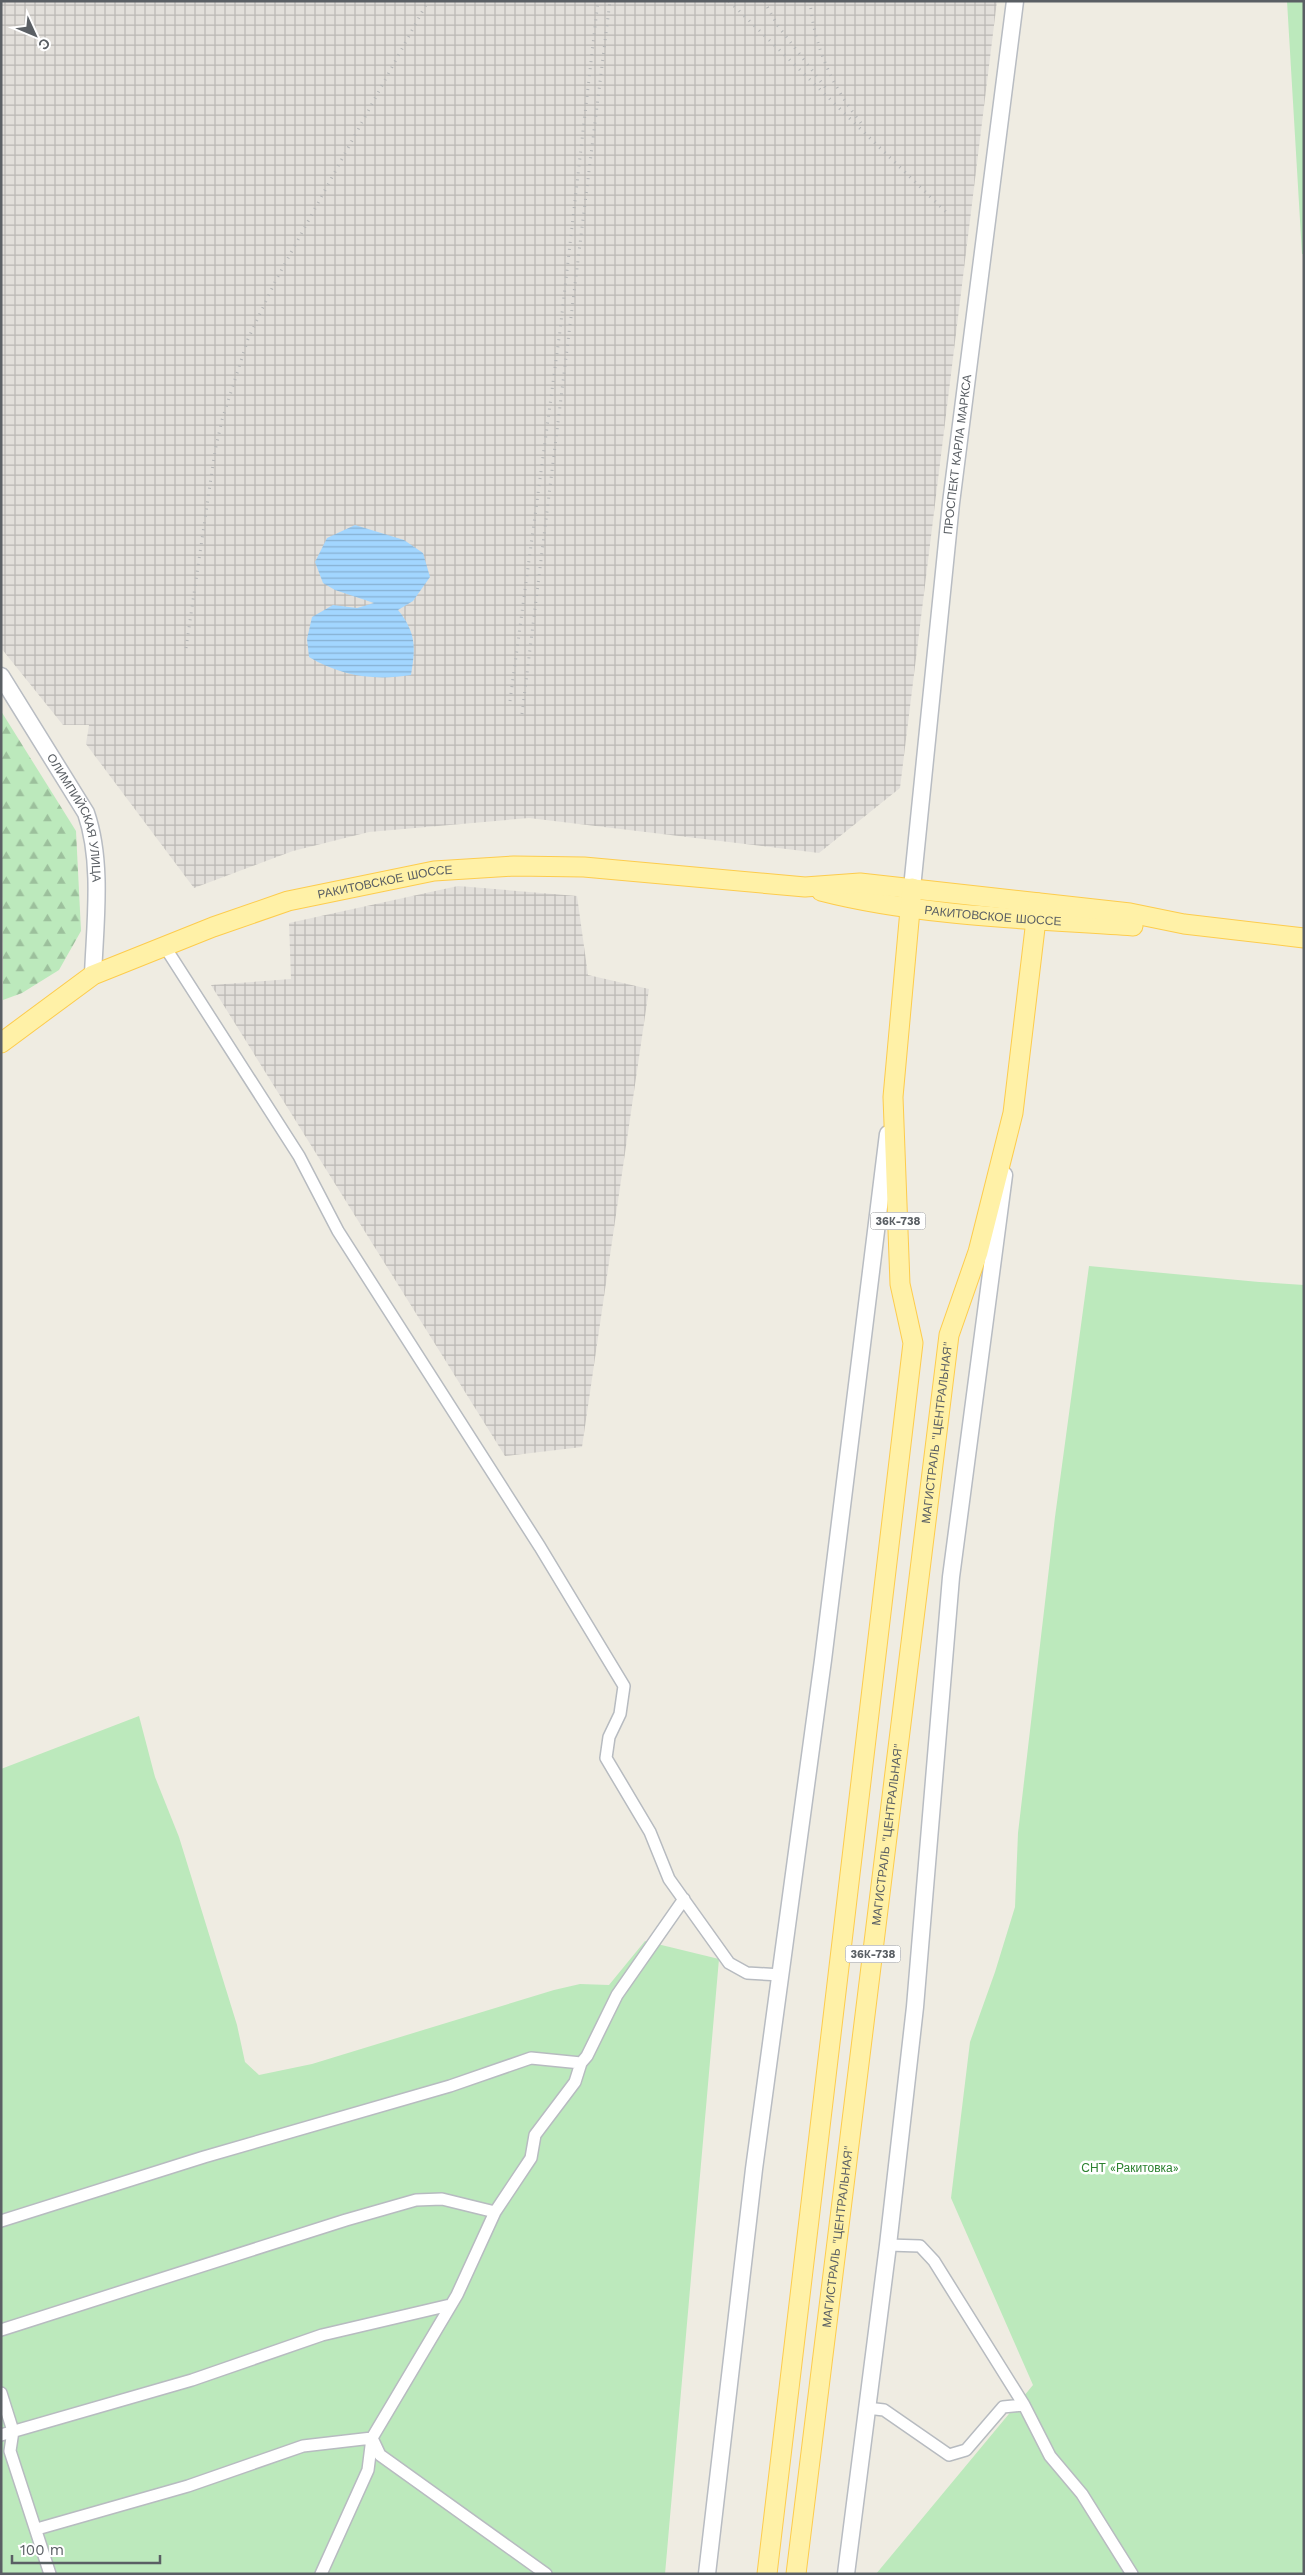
<svg xmlns="http://www.w3.org/2000/svg" width="1305" height="2575" font-family="'Work Sans',sans-serif">
  <defs>
    <pattern id="industrial-grid" width="8" height="8" patternUnits="userSpaceOnUse" patternTransform="scale(1.25)"><rect width="8" height="8" fill="#e2dfda"/><path d="M0 4h8M4 0v8" fill="none" stroke="#bab8b4"/></pattern>
    <pattern id="forest-firs" width="22" height="20" patternUnits="userSpaceOnUse" patternTransform="scale(1.25)"><rect width="22" height="20" fill="#bce9bc"/><path d="M5 1l3.5 6h-7zM16 11l3.5 6h-7z" fill="#9cc09c"/></pattern>
    <pattern id="water-rules" width="6" height="5" patternUnits="userSpaceOnUse" patternTransform="scale(1.25)"><rect width="6" height="5" fill="#a2d6ff"/><path d="M0 2.5h6" fill="none" stroke="#87b1d2"/></pattern>
  </defs>
  <rect width="100%" height="100%" fill="#efece2"/>
  <path fill="url(#industrial-grid)" d="M1,1H997L900,788L819,853L529,818L369,832L293,851L194,888L86,744L89,725H63L1,648Z
    M458,886L577,896L588,975L649,989L582,1447L505,1456L211,985L291,979L289,923Z"/>
  <path fill="#bce9bc" d="M1287,1H1304V254H1302Z
    M1089,1266L1259,1282L1304,1285V2574H876L1033,2385L951,2198L970,2042L995,1972L1015,1907L1018,1833L1055,1517Z
    M139,1716L155,1777L179,1837L237,2025L245,2062L259,2075L312,2064L554,1990L580,1984L609,1985L645,1941L719,1959L665,2574H1V1769Z"/>
  <path fill="url(#forest-firs)" d="M1,711L76,831L81,931L59,970L22,993L3,1000Z"/>
  <path fill="url(#water-rules)" d="M355,525L404,540L423,553L430,577L413,601L398,610C416,632 416,648 411,675C374,681 341,676 309,657L307,639L312,617L333,605L357,608L374,603L335,590L323,583L315,562L327,538Z"/>
  <g fill="none" stroke-linecap="round" stroke-linejoin="round">
    <defs>
      <path id="street" d="M165,947L299,1156L338,1231L540,1547L624,1686L620,1714L609,1737L606,1758L650,1832L669,1879L729,1963L747,1973L781,1975
        M1,2221L204,2157L450,2086L531,2058L581,2063
        M888,2245L920,2246L934,2261L1024,2405L1050,2456L1082,2494L1132,2574
        M1,2330L346,2220L416,2200L442,2199L495,2212
        M1,2393L13,2431L10,2451L50,2574
        M867,2408L884,2410L949,2455L966,2450L1003,2407L1024,2405
        M1,2435L192,2380L322,2335L450,2305
        M37,2529L188,2486L303,2446L372,2438L380,2455L546,2574
        M321,2574L368,2470L372,2438L457,2295L495,2212L531,2158L535,2135L575,2082L581,2063L587,2056L617,1995L684,1899"/>
      <g id="secondary">
        <path id="s1" d="M1,676L86,813C103,862 95,924 93,975"/>
        <path id="s2" d="M912,888L951,503L1015,1"/>
        <path d="M707,2574L754,2169L823,1660L888,1134"/>
        <path d="M846,2574L888,2245L915,2007L951,1577L1004,1175"/>
      </g>
      <g id="primary">
        <path id="s3" d="M821,891C918,916 1032,919 1133,926"/>
        <path id="s4" d="M1,1043L93,975L213,927L288,901L434,871L514,866L584,867L805,887L860,883L1130,913L1184,924L1304,938"/>
        <path d="M767,2574L913,1343L900,1284L893,1097L912,888"/>
        <path id="s5" d="M796,2574L949,1335L978,1252L1013,1113L1038,903"/>
      </g>
    </defs>
    <use href="#street" stroke="#b7bbc0" stroke-width="14"/>
    <use href="#secondary" stroke="#b8bcc2" stroke-width="19"/>
    <use href="#primary" stroke="#fdcc4d" stroke-width="21"/>
    <use href="#street" stroke="#fff" stroke-width="11"/>
    <use href="#secondary" stroke="#fff" stroke-width="16"/>
    <use href="#primary" stroke="#fff1a7" stroke-width="19"/>
    <path stroke="#b4b5b5" stroke-width="3" stroke-dasharray="1 6" stroke-linecap="butt" d="M729,1L946,212
      M764,1L778,26L828,91
      M810,1C814,47 833,88 861,123
      M186,648L215,451L222,420L248,339L275,282L428,1
      M510,701L560,331L598,1
      M522,714L610,1"/>
  </g>
  <g text-anchor="middle" dominant-baseline="central" stroke-width="5" stroke-linejoin="round" paint-order="stroke">
    <g fill="#fff" stroke="#8c8f92" stroke-width="1">
      <rect x="870.5" y="1212.5" width="55" height="17" rx="4"/>
      <rect x="845.5" y="1945.5" width="55" height="17" rx="4"/>
    </g>
    <g font-size="11" font-weight="bold" fill="#5a5f64">
      <text x="898" y="1221">36К-738</text>
      <text x="873" y="1954">36К-738</text>
    </g>
    <g font-size="12" fill="#5a5f64" stroke="#fff">
      <text stroke="none"><textPath href="#s2" startOffset="436">ПРОСПЕКТ КАРЛА МАРКСА</textPath></text>
      <text stroke="none"><textPath href="#s1" startOffset="162">ОЛИМПИЙСКАЯ УЛИЦА</textPath></text>
      <text stroke="none"><textPath href="#s4" startOffset="422">РАКИТОВСКОЕ ШОССЕ</textPath></text>
      <text stroke="none"><textPath href="#s3" startOffset="174">РАКИТОВСКОЕ ШОССЕ</textPath></text>
      <text stroke="none"><textPath href="#s5" startOffset="1150">МАГИСТРАЛЬ "ЦЕНТРАЛЬНАЯ"</textPath></text>
      <text stroke="none"><textPath href="#s5" startOffset="745">МАГИСТРАЛЬ "ЦЕНТРАЛЬНАЯ"</textPath></text>
      <text stroke="none"><textPath href="#s5" startOffset="340">МАГИСТРАЛЬ "ЦЕНТРАЛЬНАЯ"</textPath></text>
    </g>
    <g font-size="12" fill="#2c8230" stroke="#fff">
      <text x="1130" y="2168">СНТ «Ракитовка»</text>
    </g>
  </g>
  <rect width="1305" height="2575" fill="none" stroke="#5a5f64" stroke-width="5"/>
  <g transform="translate(35 35) rotate(134)" stroke="#ffffff" stroke-width="4" paint-order="stroke">
  <path d="M0-4L9 19L0 12L-9 19Z" fill="#5a5f64"/>
  <text y="-8" font-size="14" font-weight="bold" text-anchor="middle" fill="#5a5f64">С</text>
  </g>
  <path d="M12 2555v8h148v-8" fill="none" stroke="#5a5f64" stroke-width="2.5"/>
  <text x="20" y="2555" font-size="15" fill="#5a5f64" stroke="#ffffff" stroke-width="4" paint-order="stroke">100 m</text>
</svg>
